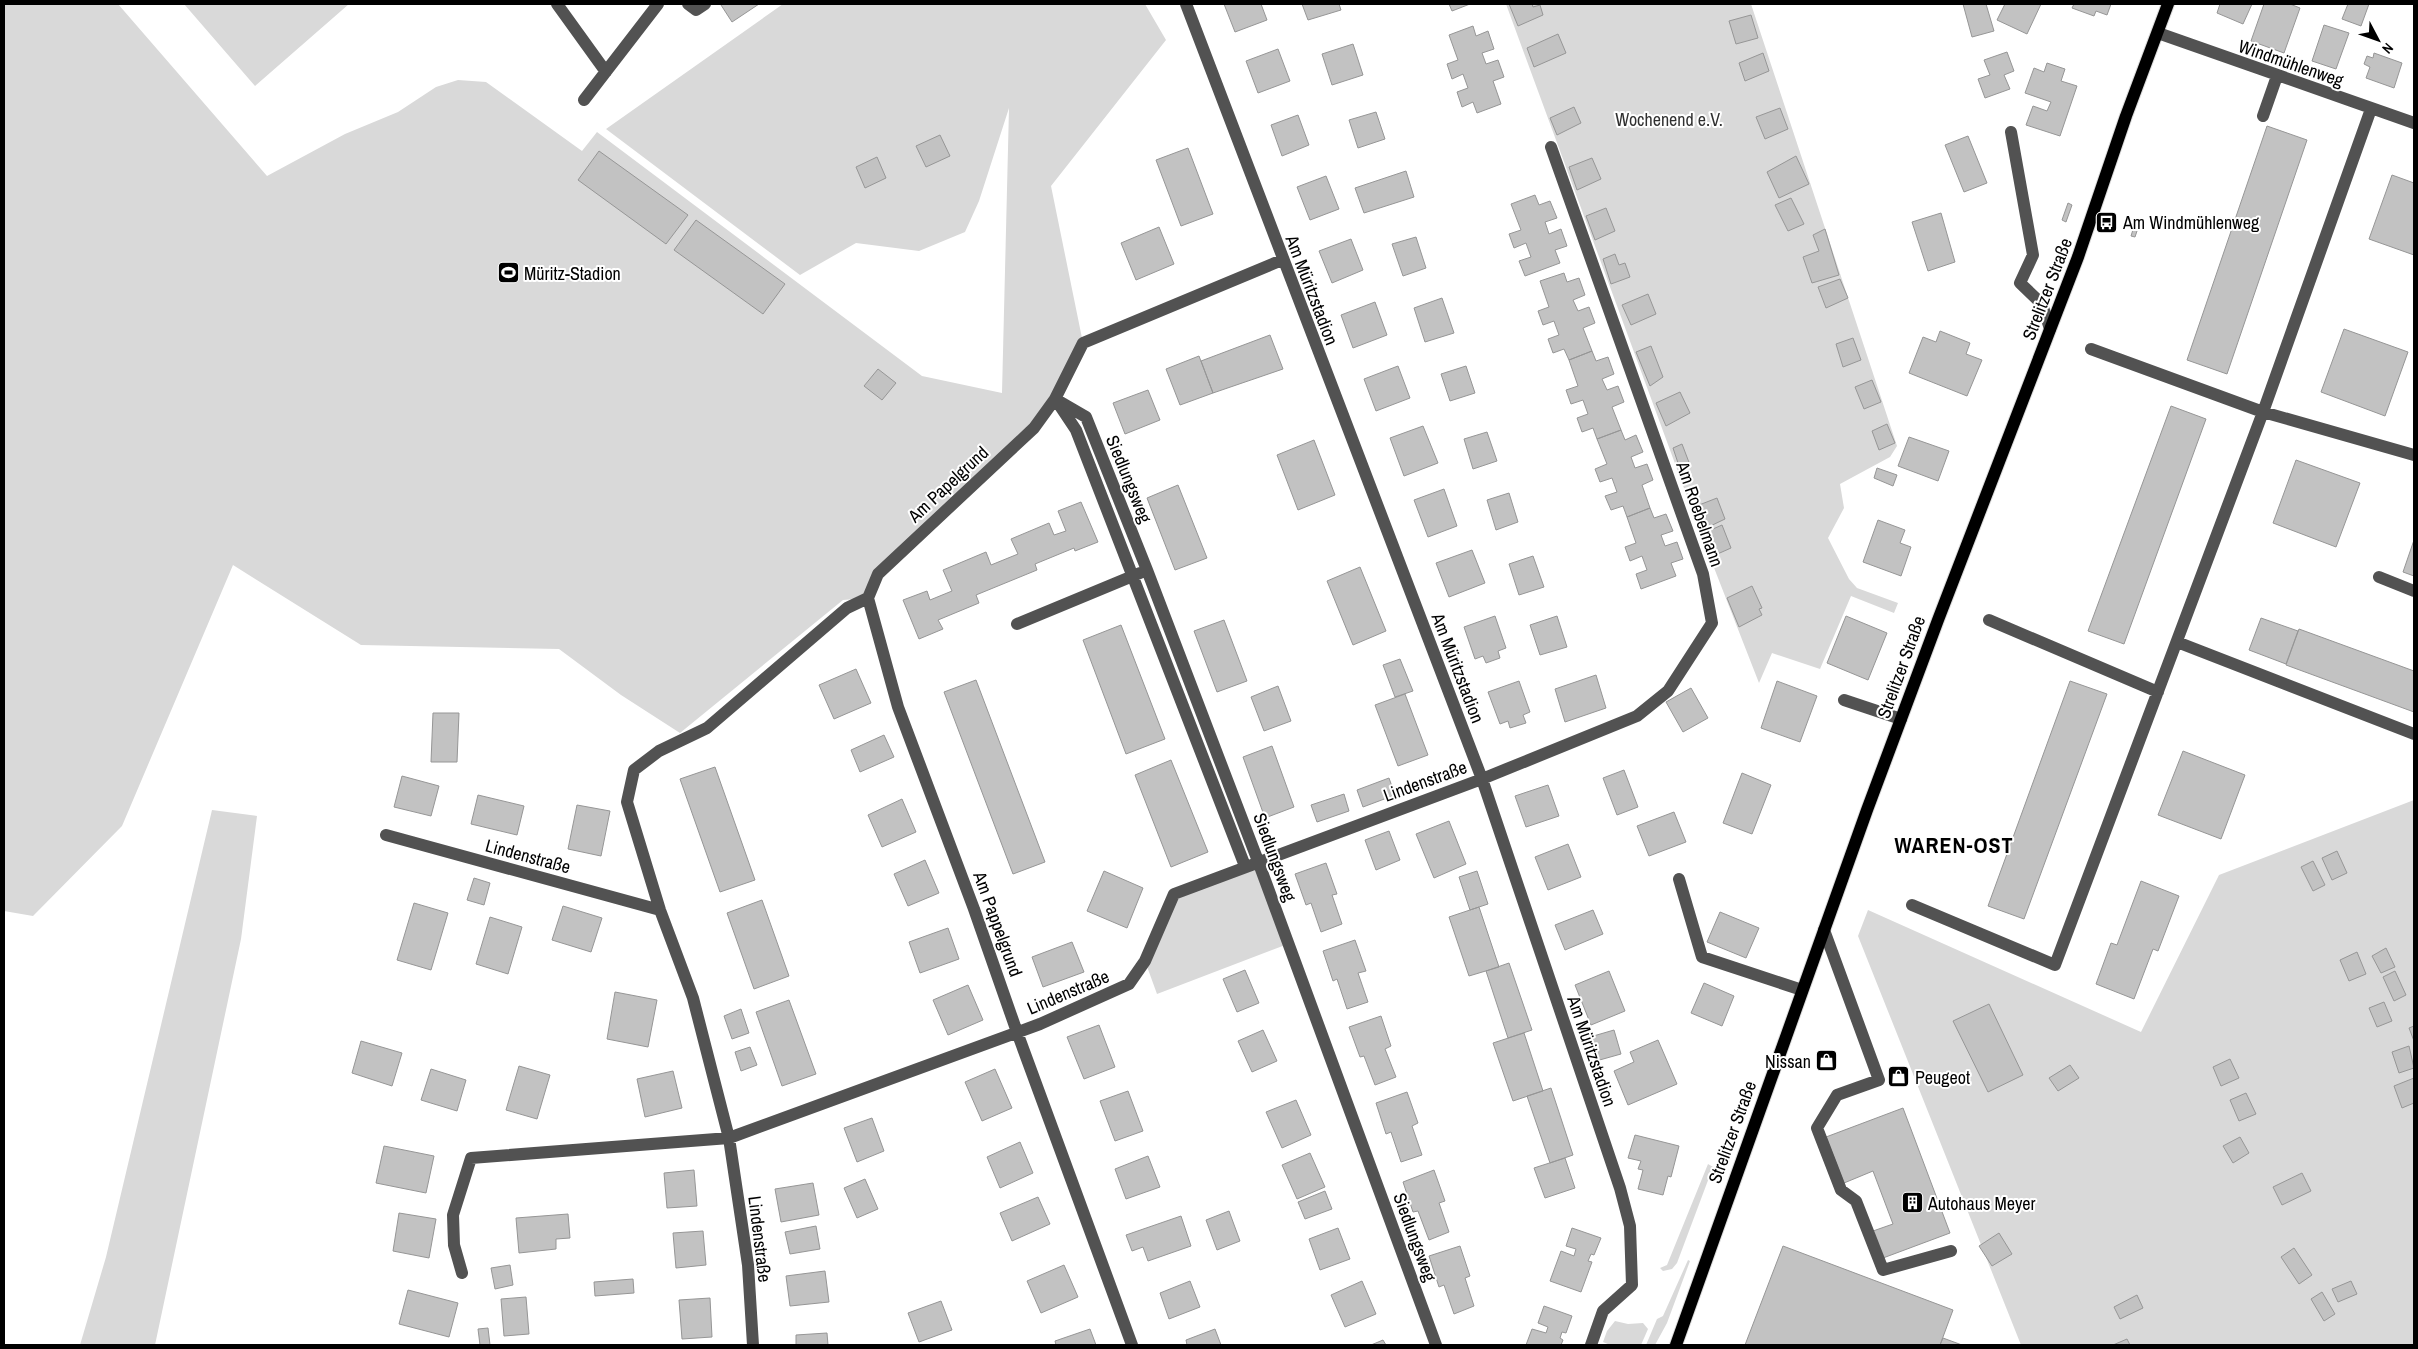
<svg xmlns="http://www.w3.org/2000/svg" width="2418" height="1349" font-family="'Archivo Narrow',sans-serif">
  <rect width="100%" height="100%" fill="#fff"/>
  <path fill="#d9d9d9" d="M4,4H118L267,176L345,134L398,112L436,87L458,80L486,82L582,151L597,132L922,376L1002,393L1009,108L979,201L965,232L919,251L856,243L800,275L606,129L783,4H1145L1166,40L1051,186L1083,343L1055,399L878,574L868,598L843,600L680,733L621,695L559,649L361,645L233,565L122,826L33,916L4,911Z
    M184,4H349L255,86Z
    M1506,4H1751L1897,446L1890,457L1840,484L1844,508L1828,538L1849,579L1857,588L1898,603L1894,613L1851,596L1820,669L1772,653L1759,683L1702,537Z
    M2414,800V1345H2021L1858,936L1868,910L2141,1032L2219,875Z
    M212,810L257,816L241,939L155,1345H80L106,1257Z
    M1258,861L1288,944L1157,994L1145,961L1174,894Z
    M1708,1164L1713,1167L1677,1263L1672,1269L1663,1271L1660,1268L1667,1265Z
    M1688,1260L1690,1261L1667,1323L1655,1345H1646L1657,1319L1663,1316Z
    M1615,1321L1628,1324L1643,1323L1648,1329L1641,1345H1610L1603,1342L1607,1331Z"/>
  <path fill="#c2c2c2" stroke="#969696" d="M723,4H759L732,22L721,5Z
    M1224,4H1261L1267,20L1235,32Z
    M1302,4H1339L1341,10L1308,20Z
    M1449,4H1470L1452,11Z
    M1509,4H1532L1533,7L1540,5L1543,15L1518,26Z
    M1963,4H1986L1994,31L1972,37Z
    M2005,4H2041L2027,34L1997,20Z
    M2074,4H2111L2107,15L2096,11L2094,16L2072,8Z
    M2220,4H2252L2243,24L2217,13Z
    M2264,4H2290L2300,8L2284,53L2251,41Z
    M2348,4H2369L2361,26L2342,19Z
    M1751,15L1758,38L1736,44L1729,21Z
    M2324,25L2349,33L2336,69L2312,61Z
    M1473,26L1476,36L1488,31L1494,49L1482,53L1486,64L1498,60L1504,77L1493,81L1501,104L1477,113L1473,102L1462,107L1457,92L1468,88L1463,74L1452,79L1447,64L1458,60L1449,35Z
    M1558,34L1566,53L1534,67L1527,48Z
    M1353,44L1363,75L1332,85L1322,54Z
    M1278,49L1290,81L1258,93L1246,61Z
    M2007,52L2014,71L2004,75L2010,89L1985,98L1978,79L1990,75L1984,60Z
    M1763,53L1769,71L1745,81L1739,63Z
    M2374,53L2402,63L2394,88L2366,78L2370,67L2364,64L2367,56L2373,58Z
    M2047,63L2065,69L2061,81L2077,86L2060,136L2026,125L2033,106L2047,111L2051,102L2025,93L2034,68L2044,72Z
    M1574,107L1581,123L1557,135L1550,118Z
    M1780,108L1788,129L1765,139L1756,117Z
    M1376,112L1385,139L1358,148L1349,120Z
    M1298,115L1309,145L1282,156L1271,125Z
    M2267,126L2307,140L2227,374L2187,360Z
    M940,135L950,156L926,167L916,146Z
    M1968,136L1987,183L1964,192L1945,145Z
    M1188,148L1213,214L1181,226L1156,160Z
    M599,151L688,215L666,244L578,180Z
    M1796,156L1809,184L1779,198L1767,172Z
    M877,157L886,178L865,188L856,167Z
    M1592,158L1601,179L1577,190L1569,167Z
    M1406,171L1414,197L1364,213L1355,188Z
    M2392,175L2414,183V255L2369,239Z
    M1326,176L1339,209L1310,220L1297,187Z
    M1535,195L1539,205L1550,201L1557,218L1545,222L1549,234L1561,229L1567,246L1555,250L1560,263L1525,276L1519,261L1531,257L1526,243L1514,248L1509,234L1521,230L1511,204Z
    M1791,198L1804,224L1788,231L1775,205Z
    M2068,203L2072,205L2066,222L2062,220Z
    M1606,208L1615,231L1595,240L1586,216Z
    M1941,213L1955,262L1928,271L1912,222Z
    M696,220L785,284L763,314L674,250Z
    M2136,220L2140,222L2135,237L2131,236Z
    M1159,227L1174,264L1136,280L1121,243Z
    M1825,229L1839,275L1812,283L1803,257L1819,251L1813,235Z
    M1416,237L1426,268L1403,276L1392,244Z
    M1351,239L1363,270L1332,283L1319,251Z
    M1615,254L1619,265L1625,263L1630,277L1611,284L1603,259Z
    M1564,273L1567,282L1579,278L1585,295L1573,300L1578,311L1589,307L1595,323L1583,328L1592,351L1569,360L1564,349L1553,353L1548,339L1559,335L1554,321L1543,325L1538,311L1549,307L1540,281Z
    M1840,279L1848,298L1826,308L1818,287Z
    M1648,294L1656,314L1631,325L1622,305Z
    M1442,298L1454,333L1425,342L1414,308Z
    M1375,302L1387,335L1353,348L1341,315Z
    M2344,329L2408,352L2385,416L2321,392Z
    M1940,331L1970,343L1966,354L1982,360L1967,396L1909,373L1923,337L1936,342Z
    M1270,335L1283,369L1213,393L1201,361Z
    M1853,338L1861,360L1843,367L1836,344Z
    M1651,346L1663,377L1650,386L1636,352Z
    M1592,351L1596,361L1608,357L1614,374L1602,379L1607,390L1618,386L1624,402L1612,407L1621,430L1597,439L1593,428L1582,432L1577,418L1588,414L1583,400L1571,404L1566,390L1578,386L1569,360Z
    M1199,356L1213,393L1180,405L1166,369Z
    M1398,366L1410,398L1376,411L1364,379Z
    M1466,366L1475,393L1450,401L1441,374Z
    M878,369L896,383L882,400L864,386Z
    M1872,380L1881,402L1864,409L1855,387Z
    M1148,390L1160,420L1125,434L1113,403Z
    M1680,392L1690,413L1666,426L1656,403Z
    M2171,406L2206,419L2124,644L2088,631Z
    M1887,424L1895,443L1879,450L1872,431Z
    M1423,426L1438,463L1404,476L1390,438Z
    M1621,430L1625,440L1636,435L1643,452L1631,457L1635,468L1647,464L1653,480L1642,485L1650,508L1627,517L1623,506L1611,510L1605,496L1617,492L1612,478L1600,482L1595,469L1607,464L1597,439Z
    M1487,432L1497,461L1473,469L1464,439Z
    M1909,437L1949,451L1938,481L1898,466Z
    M1314,440L1335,495L1298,510L1277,455Z
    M1682,444L1690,465L1680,469L1673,448Z
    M2296,460L2360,483L2336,547L2273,523Z
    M1877,468L1897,475L1893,486L1874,478Z
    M1178,485L1207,558L1175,570L1147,498Z
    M1444,489L1457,526L1428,537L1414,500Z
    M1509,493L1518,522L1496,530L1487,500Z
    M1717,498L1725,519L1702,530L1696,514L1702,511L1699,505Z
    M1081,502L1098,542L1075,551L1074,548L1035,564L1037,570L976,595L979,603L938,620L943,629L919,639L903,600L927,591L930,600L952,591L943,570L986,552L991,565L1018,554L1011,539L1049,523L1054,535L1066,531L1058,511Z
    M1650,508L1654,518L1666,514L1673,531L1661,535L1665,546L1677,542L1683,559L1671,563L1676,576L1641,589L1636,574L1647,570L1642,556L1630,561L1625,547L1636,543L1627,517Z
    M1878,520L1905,530L1900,543L1911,547L1901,576L1863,562Z
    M1722,525L1731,548L1713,556L1704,533Z
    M2414,540V576L2403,572Z
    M1472,550L1485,583L1449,597L1436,563Z
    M1533,556L1544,587L1519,595L1509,564Z
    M1360,567L1386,631L1353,645L1327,581Z
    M1752,586L1762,608L1759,609L1762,615L1739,627L1727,598Z
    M1495,616L1506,648L1498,651L1500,658L1486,663L1483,656L1475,659L1464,627Z
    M1557,616L1567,647L1540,655L1530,625Z
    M1846,616L1887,633L1868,680L1827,663Z
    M2261,618L2298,631L2286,664L2249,650Z
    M1224,620L1247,681L1217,692L1194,631Z
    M1121,625L1165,739L1126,754L1083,640Z
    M2299,629L2414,671V712L2286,665Z
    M1400,659L1413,691L1395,697L1383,665Z
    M856,669L871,703L834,719L819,685Z
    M1596,675L1606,708L1565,722L1555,689Z
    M976,680L1045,862L1013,874L944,692Z
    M1519,681L1530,712L1523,715L1526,723L1510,728L1508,721L1500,724L1488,692Z
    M1777,681L1817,696L1800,742L1761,728Z
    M2070,681L2107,694L2024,919L1988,906Z
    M1278,686L1291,721L1264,731L1251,697Z
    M1691,688L1708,718L1683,732L1666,702Z
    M1405,694L1428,755L1398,766L1375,705Z
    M433,713H459L457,762H431Z
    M884,735L894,757L860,772L851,750Z
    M1272,746L1294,807L1265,818L1243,757Z
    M2183,751L2245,775L2221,839L2158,815Z
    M1171,760L1208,852L1171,867L1135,775Z
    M715,767L755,880L720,892L680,779Z
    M1624,770L1638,807L1617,815L1603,778Z
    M1742,773L1771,785L1752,834L1723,823Z
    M402,776L439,786L431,816L394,807Z
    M1389,778L1395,795L1363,807L1357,790Z
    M1548,785L1559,816L1526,827L1515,796Z
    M1344,794L1349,811L1317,822L1311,805Z
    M478,795L524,806L517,835L471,824Z
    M902,799L916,832L882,847L868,815Z
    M577,805L610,811L601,856L568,849Z
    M1674,812L1686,842L1649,856L1637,826Z
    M1449,821L1466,864L1434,878L1416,834Z
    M1389,831L1400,860L1376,870L1365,840Z
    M1568,844L1581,877L1548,890L1535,857Z
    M2337,851L2347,873L2332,880L2322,858Z
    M925,860L939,893L908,906L894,874Z
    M2313,861L2325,885L2313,891L2301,867Z
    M1326,863L1337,894L1332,895L1342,924L1321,932L1311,903L1306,905L1295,874Z
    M1104,871L1143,888L1127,928L1087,911Z
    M1477,871L1488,904L1470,910L1459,877Z
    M474,878L490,883L484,905L467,900Z
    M2141,881L2179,896L2158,951L2153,949L2134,999L2096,984L2111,943L2117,945Z
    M762,900L789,976L754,989L727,913Z
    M414,903L448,913L431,970L397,960Z
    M563,906L602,918L591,952L552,940Z
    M1479,907L1499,967L1469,976L1449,917Z
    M1593,910L1603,934L1565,950L1555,925Z
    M1720,912L1759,928L1746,958L1707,942Z
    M490,917L522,927L508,974L476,964Z
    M948,928L959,959L920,973L909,942Z
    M1355,940L1366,971L1358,973L1368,1002L1347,1009L1337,979L1333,981L1323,951Z
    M1072,942L1084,972L1043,987L1032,957Z
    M2386,948L2395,967L2381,973L2372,956Z
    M2357,952L2366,974L2349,981L2340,960Z
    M1509,963L1532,1030L1508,1038L1486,971Z
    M1245,970L1259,1003L1237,1012L1223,979Z
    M1609,971L1625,1011L1591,1025L1575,985Z
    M2395,971L2406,995L2394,1001L2383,977Z
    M1704,983L1734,996L1722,1026L1691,1013Z
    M968,985L983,1020L948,1035L933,1000Z
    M615,992L657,1000L648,1047L607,1039Z
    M789,1000L816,1074L782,1086L756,1012Z
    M2384,1002L2392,1021L2377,1027L2369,1008Z
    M1989,1004L2023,1075L1988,1092L1953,1021Z
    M741,1009L749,1033L732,1039L724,1016Z
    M1381,1016L1391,1046L1385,1049L1396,1077L1375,1085L1364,1056L1360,1057L1349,1027Z
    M1099,1025L1115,1067L1084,1079L1067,1037Z
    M2414,1026V1041L2409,1028Z
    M1263,1030L1277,1061L1252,1072L1238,1041Z
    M1614,1030L1621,1054L1596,1061L1590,1037Z
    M1524,1033L1543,1091L1513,1101L1493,1043Z
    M1658,1040L1677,1084L1628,1105L1614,1071L1634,1062L1630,1052Z
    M361,1041L402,1053L392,1086L352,1073Z
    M2409,1046L2414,1068L2399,1073L2392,1052Z
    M750,1047L757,1065L741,1071L735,1052Z
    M2230,1059L2239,1078L2221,1086L2213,1067Z
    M2070,1065L2079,1078L2058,1091L2049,1078Z
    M519,1066L550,1075L537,1119L506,1110Z
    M431,1069L466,1080L457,1111L421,1100Z
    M995,1069L1012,1108L982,1121L965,1082Z
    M673,1071L682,1108L645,1117L637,1079Z
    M2414,1078V1103L2402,1108L2394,1086Z
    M1551,1088L1573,1155L1550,1163L1527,1096Z
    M1128,1091L1143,1131L1115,1141L1100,1101Z
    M1407,1092L1418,1123L1412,1126L1422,1155L1401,1162L1391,1132L1386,1134L1376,1103Z
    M2246,1093L2256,1114L2239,1121L2230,1100Z
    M1296,1100L1311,1135L1282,1148L1266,1112Z
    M1903,1108L1950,1233L1883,1258L1873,1231L1893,1224L1873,1171L1844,1183L1826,1137Z
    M872,1118L884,1151L857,1162L844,1128Z
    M1635,1135L1679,1146L1671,1177L1668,1176L1663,1195L1638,1189L1643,1170L1638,1169L1641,1161L1628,1158Z
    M2240,1137L2249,1153L2233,1163L2223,1146Z
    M1020,1142L1033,1173L1000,1188L987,1157Z
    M384,1146L434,1156L426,1193L376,1183Z
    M1310,1153L1325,1187L1297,1199L1282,1165Z
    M1148,1156L1160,1187L1126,1199L1115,1169Z
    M1565,1158L1575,1188L1545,1198L1534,1168Z
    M694,1170L697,1206L667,1208L664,1173Z
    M1434,1170L1445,1201L1439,1203L1449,1232L1429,1240L1418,1211L1413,1212L1403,1182Z
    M2302,1173L2311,1191L2282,1205L2273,1187Z
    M865,1179L878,1209L857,1218L844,1188Z
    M813,1183L819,1215L781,1222L775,1189Z
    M1325,1191L1332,1209L1305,1219L1298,1202Z
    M1038,1197L1050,1224L1012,1241L1000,1213Z
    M1229,1211L1240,1241L1217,1250L1206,1220Z
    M399,1213L436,1219L429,1258L393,1251Z
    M568,1214L570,1238L556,1239V1249L519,1253L516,1218Z
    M1181,1216L1191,1246L1148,1261L1143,1247L1132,1251L1126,1235Z
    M816,1226L820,1249L790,1254L785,1232Z
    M1338,1228L1350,1259L1320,1270L1309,1239Z
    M1572,1228L1601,1238L1594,1255L1591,1254L1588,1261L1592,1262L1581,1292L1550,1281L1561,1251L1574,1256L1576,1249L1566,1246Z
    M703,1231L706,1265L676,1268L673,1233Z
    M1999,1233L2012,1254L1992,1266L1979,1246Z
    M1460,1246L1470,1276L1465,1278L1474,1306L1454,1314L1444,1285L1439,1287L1429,1256Z
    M1783,1246L1953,1310L1940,1345H1745Z
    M2294,1248L2312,1275L2299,1284L2281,1257Z
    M510,1265L513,1285L495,1289L491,1268Z
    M1064,1265L1078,1297L1041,1313L1027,1281Z
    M825,1271L829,1302L790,1306L786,1276Z
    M633,1279L634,1293L595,1296L594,1282Z
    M1190,1281L1200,1307L1169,1319L1160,1293Z
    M1362,1281L1376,1314L1345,1327L1331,1295Z
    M2351,1281L2357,1294L2338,1302L2332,1289Z
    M408,1290L458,1303L449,1337L399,1324Z
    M2322,1292L2335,1314L2324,1321L2311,1299Z
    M2137,1295L2143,1308L2120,1319L2114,1307Z
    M526,1297L529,1334L504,1336L501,1299Z
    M710,1298L712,1337L682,1339L679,1300Z
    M941,1301L952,1330L919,1342L908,1313Z
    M1544,1306L1572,1316L1566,1333L1562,1332L1560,1338L1563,1340L1561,1345H1526L1532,1329L1546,1333L1548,1327L1538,1323Z
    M488,1328L490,1345H480L478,1329Z
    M1090,1329L1096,1345H1056L1055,1341Z
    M1215,1329L1221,1345H1187L1186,1340Z
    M827,1333L828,1345H796V1335Z
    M1943,1338L1962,1345H1940Z
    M2127,1339L2130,1345H2113Z
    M1383,1340L1386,1345H1371Z"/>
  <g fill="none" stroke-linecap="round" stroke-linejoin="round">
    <defs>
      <path id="major" d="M1676,1345L1867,810L1938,620L2078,257L2126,116L2168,4"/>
    </defs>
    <use href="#major" stroke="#dbdbdb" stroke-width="14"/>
    <path stroke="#525252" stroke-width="12" d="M557,4L606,72
      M688,4L696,10L705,4
      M1186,4L1482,779L1620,1188L1630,1226L1632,1285L1603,1311L1591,1345
      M2158,33L2414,123
      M584,100L658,4
      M2263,116L2277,76
      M2011,132L2033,255L2020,283L2042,304L2050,329
      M2091,349L2263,412L2414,455
      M1055,399L1086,417L1147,570L1258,861L1436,1345
      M1058,403L1076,430L1245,866
      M2379,577L2414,591
      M868,598L898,707L974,909L1017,1032L1132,1345
      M868,598L878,574L1034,428L1055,399L1083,343L1282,260
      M1989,620L2158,692
      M1017,624L1140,573
      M2177,642L2414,734
      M1844,700L1901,719
      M386,835L660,910
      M1679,879L1702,957L1802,990
      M1912,905L2055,965L2263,412L2371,109
      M1824,930L1879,1080L1837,1095L1817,1128L1841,1190L1856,1201L1883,1270L1951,1251
      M462,1273L454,1245L453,1215L471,1158L729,1138L1040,1024L1129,984L1145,961L1174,894L1482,779L1637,716L1668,691L1712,623L1703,574L1551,147
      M753,1345L748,1265L729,1138L693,998L660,910L627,802L634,770L659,751L707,728L847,608L868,598"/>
    <use href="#major" stroke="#000" stroke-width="12"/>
  </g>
  <defs>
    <symbol id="bus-square" viewBox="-11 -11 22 22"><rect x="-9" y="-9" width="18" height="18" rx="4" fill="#000" stroke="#fff"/><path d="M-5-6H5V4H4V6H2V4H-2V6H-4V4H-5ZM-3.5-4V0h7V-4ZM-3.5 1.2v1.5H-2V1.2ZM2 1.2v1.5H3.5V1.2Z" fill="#fff"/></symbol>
    <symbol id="stadium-square" viewBox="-11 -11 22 22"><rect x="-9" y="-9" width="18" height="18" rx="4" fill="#000" stroke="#fff"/><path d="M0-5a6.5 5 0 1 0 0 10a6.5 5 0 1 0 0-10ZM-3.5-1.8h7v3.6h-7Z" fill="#fff"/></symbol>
    <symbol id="shop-square" viewBox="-11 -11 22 22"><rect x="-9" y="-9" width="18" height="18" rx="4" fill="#000" stroke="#fff"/><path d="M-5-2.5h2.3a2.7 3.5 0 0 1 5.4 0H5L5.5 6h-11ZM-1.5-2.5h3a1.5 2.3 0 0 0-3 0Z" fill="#fff"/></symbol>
    <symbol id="building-square" viewBox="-11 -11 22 22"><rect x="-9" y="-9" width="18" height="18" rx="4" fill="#000" stroke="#fff"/><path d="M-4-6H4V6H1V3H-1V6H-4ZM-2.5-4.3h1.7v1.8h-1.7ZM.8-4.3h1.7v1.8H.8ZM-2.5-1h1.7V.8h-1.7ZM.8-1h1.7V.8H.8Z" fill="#fff"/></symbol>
  </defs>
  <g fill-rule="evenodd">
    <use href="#bus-square" x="2094" y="210" width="25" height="25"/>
    <use href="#stadium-square" x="496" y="260" width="25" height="25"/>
    <use href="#shop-square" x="1814" y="1048" width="25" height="25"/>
    <use href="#shop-square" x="1886" y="1064" width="25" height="25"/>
    <use href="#building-square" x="1900" y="1190" width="25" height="25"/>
  </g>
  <g text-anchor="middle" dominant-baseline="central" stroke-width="4" stroke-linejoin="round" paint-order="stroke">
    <g font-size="18" fill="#000" stroke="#fff">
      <text transform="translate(2291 63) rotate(19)">Windmühlenweg</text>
      <text transform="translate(2047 289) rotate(-69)">Strelitzer Straße</text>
      <text transform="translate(1312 290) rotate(69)">Am Müritzstadion</text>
      <text transform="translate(1129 479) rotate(68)">Siedlungsweg</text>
      <text transform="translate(948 484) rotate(-43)">Am Papelgrund</text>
      <text transform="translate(1700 514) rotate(71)">Am Roebelmann</text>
      <text transform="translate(1901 667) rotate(-70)">Strelitzer Straße</text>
      <text transform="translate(1458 668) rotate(69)">Am Müritzstadion</text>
      <text transform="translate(1425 781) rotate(-20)">Lindenstraße</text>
      <text transform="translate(528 856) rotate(15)">Lindenstraße</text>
      <text transform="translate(1275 857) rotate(70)">Siedlungsweg</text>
      <text transform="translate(998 924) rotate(70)">Am Pappelgrund</text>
      <text transform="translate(1068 992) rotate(-23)">Lindenstraße</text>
      <text transform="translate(1592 1051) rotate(71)">Am Müritzstadion</text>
      <text transform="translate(1732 1132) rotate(-70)">Strelitzer Straße</text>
      <text transform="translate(1415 1237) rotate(70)">Siedlungsweg</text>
      <text transform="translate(760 1239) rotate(83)">Lindenstraße</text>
    </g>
    <g font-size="18" fill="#303030" stroke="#fff">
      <text x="1669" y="119">Wochenend e.V.</text>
    </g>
    <g font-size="18" fill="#000" stroke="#fff" text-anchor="start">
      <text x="2123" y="222">Am Windmühlenweg</text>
      <text x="524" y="273">Müritz-Stadion</text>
      <text x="1811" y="1061" text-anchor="end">Nissan</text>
      <text x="1915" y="1077">Peugeot</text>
      <text x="1928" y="1203">Autohaus Meyer</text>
    </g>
    <g font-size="22" font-weight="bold" letter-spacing="1" fill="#000" stroke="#fff">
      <text x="1954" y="845">WAREN-OST</text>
    </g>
  </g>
  <rect width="2418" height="1349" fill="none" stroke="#000000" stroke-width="10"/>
  <g transform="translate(2378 40) rotate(131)" stroke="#ffffff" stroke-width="4" paint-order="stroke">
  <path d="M0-4L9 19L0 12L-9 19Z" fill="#000000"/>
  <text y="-8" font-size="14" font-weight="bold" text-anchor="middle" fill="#000000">N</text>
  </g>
</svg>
